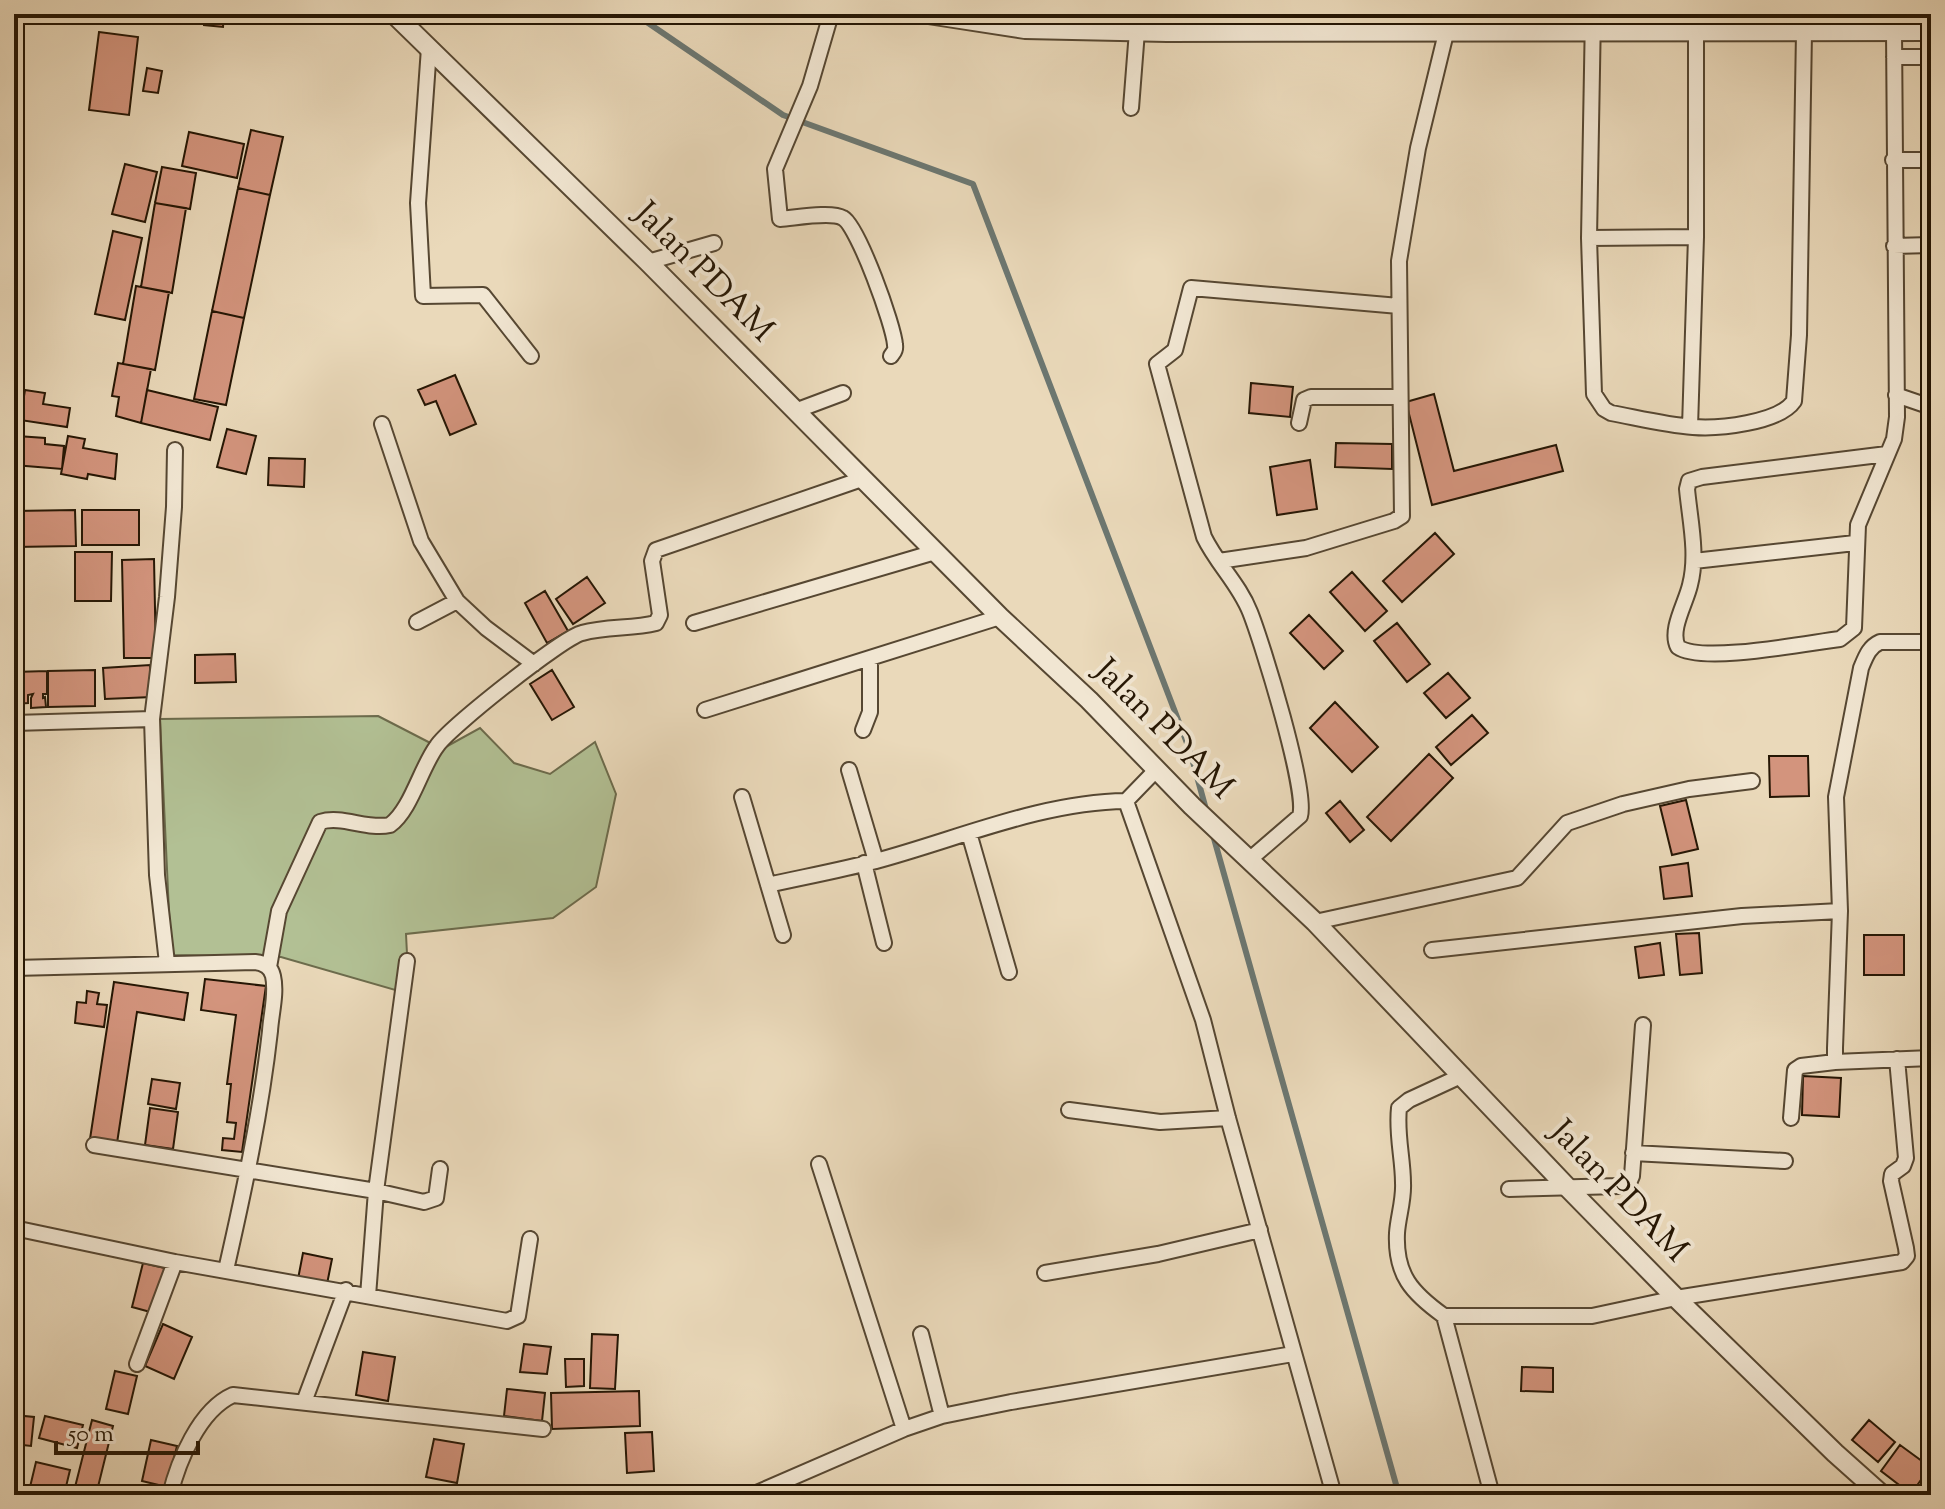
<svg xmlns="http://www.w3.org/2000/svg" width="1945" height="1509" font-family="'Sorts Mill Goudy',serif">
  <rect width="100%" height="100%" fill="#ead9ba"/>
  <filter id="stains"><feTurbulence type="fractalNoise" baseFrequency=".0025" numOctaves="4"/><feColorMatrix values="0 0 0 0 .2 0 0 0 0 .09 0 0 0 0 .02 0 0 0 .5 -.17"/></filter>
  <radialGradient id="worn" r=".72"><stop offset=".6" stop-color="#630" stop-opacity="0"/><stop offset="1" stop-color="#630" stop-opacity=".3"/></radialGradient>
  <path fill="#b2c094" stroke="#6c6b4c" stroke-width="2" d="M378,716L442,749L480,728L514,763L550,774L595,742L616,794L596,887L553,918L406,934L409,994L281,957L171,955L160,719Z"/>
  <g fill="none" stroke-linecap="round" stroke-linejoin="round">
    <path stroke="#6c7771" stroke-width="6" d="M635,14L783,115L973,184L1190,751L1207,813
      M1213,835L1399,1495"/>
  </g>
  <path fill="#d3947d" stroke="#251604" stroke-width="2" d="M122,14H165L164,20Z
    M205,14H224L223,27L204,25Z
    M99,32L138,37L129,115L89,110Z
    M147,68L162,71L158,93L143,91Z
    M251,130L283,137L270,195L238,188Z
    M189,132L244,144L237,178L182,166Z
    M125,164L157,172L145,222L112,214Z
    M162,167L196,173L190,209L155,203Z
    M238,188L270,195L244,318L212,311Z
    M155,203L186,208L172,293L141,287Z
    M113,231L142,238L125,320L95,314Z
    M136,286L169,292L155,370L123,364Z
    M212,311L244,318L226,405L194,399Z
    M118,363L151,369L141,423L116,416L119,397L112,396Z
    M455,375L476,424L450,435L436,401L425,405L418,390Z
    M1251,383L1293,387L1290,417L1249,413Z
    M25,390L45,393L43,404L70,408L67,427L20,420Z
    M147,390L218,407L210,440L141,423Z
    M1434,394L1454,471L1556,445L1563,471L1432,505L1406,402Z
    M227,429L256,436L246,474L217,467Z
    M17,436L45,438V444L64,446L62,469L14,465Z
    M68,436L85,439L83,448L117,454L115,479L88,474L87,479L61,474Z
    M1336,443L1392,444V469L1335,467Z
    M269,458L305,459L304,487L268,485Z
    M1310,460L1317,509L1277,515L1270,467Z
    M75,510L76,546L14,547V511Z
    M82,510H139V545H82Z
    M1435,533L1454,554L1402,602L1383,581Z
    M75,552H112L111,601H75Z
    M154,559L156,658H124L122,560Z
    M1352,572L1387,611L1365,631L1330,592Z
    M587,577L605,603L573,624L556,599Z
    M545,591L568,631L547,643L525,603Z
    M1309,615L1343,651L1324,669L1290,633Z
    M1397,623L1430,664L1407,682L1374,641Z
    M235,654L236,682L195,683V655Z
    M150,665L152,697L105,699L103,668Z
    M95,670V706L48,707V671Z
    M552,670L574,707L552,720L530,684Z
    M47,671V694H43V698L45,697L46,707L31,708V698L33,694L28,695V703L14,704V672Z
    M1448,673L1470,698L1446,718L1424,693Z
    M1335,702L1378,747L1352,772L1310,728Z
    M1472,715L1488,733L1451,765L1436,747Z
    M1429,754L1453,778L1391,841L1367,817Z
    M1769,756H1808L1809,796L1770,797Z
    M1686,800L1698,849L1672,855L1660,806Z
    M1340,801L1364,830L1350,842L1326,813Z
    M1688,863L1692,896L1664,899L1660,867Z
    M1699,933L1702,973L1680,975L1676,934Z
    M1864,935H1904V975H1864Z
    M1660,943L1664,975L1639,978L1635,947Z
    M205,979L266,986L242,1152L222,1150L223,1138L234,1139L236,1123L227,1122L231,1084H227L236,1015L201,1010Z
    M114,982L188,993L184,1020L137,1012L117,1143L90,1139Z
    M87,991L99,993L97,1004L107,1005L104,1027L75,1023L77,1002L86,1003Z
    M1803,1076L1841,1078L1839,1117L1802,1115Z
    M152,1079L180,1083L176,1109L148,1104Z
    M150,1108L178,1112L173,1149L145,1145Z
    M303,1253L332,1259L327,1284L298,1279Z
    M143,1263L165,1268L154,1313L132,1307Z
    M163,1324L192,1337L174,1379L145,1366Z
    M592,1334L618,1335L615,1389L590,1388Z
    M524,1344L551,1347L547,1374L520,1372Z
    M363,1352L395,1357L388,1401L356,1395Z
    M565,1359H584V1386L566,1387Z
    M1522,1367L1553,1368V1392L1521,1391Z
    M115,1371L137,1376L128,1414L106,1409Z
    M507,1389L545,1393L542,1421L504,1416Z
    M639,1391L640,1426L552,1429L551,1393Z
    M14,1415L34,1417L31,1446L14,1444Z
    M45,1416L83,1425L77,1448L39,1438Z
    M92,1420L113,1426L96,1495H73Z
    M1869,1420L1895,1442L1878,1462L1852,1440Z
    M652,1432L654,1471L627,1473L625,1433Z
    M434,1439L464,1444L457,1483L426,1477Z
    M151,1440L177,1446L167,1487L142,1481Z
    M1900,1445L1930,1467L1911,1494L1881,1471Z
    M36,1462L70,1470L64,1495L30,1487Z"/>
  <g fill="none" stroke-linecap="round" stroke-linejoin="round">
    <defs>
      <path id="minor" d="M831,14L810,86L775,169L780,219C795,218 831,211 843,218C858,226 894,326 895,345C896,351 894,351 891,356
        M1375,14L1383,32
        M1593,14L1589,238L1594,394L1604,409L1611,413C1638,418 1666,425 1693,427C1718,429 1779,423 1794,401L1799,335L1804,32
        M429,48L418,203L423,296L483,295L531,356
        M1894,57H1931
        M1131,108L1137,31
        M1893,160H1931
        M1589,238L1696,237
        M1894,246L1931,245
        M648,262L714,243
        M1896,395L1931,407
        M795,411L843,393
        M1299,423L1304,400L1311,397H1400
        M382,424L421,541L457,601L486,628L534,664
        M1690,427L1696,237V31
        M1887,454L1702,477L1689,481L1687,489C1690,521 1698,554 1690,585C1686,603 1669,630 1678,647C1702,664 1807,643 1840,639L1854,628L1858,525L1894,439L1897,417L1894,31
        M1219,561L1306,548L1394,521L1402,516L1399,261L1418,148L1446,33
        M1694,561L1855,543
        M417,622L457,601
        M694,623L935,552
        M1931,642H1880C1869,647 1866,656 1861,668L1836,797L1840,911L1835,1048V1062L1931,1058
        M705,710L1000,617
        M14,723L152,719
        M863,730L870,712V658
        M1157,769L1126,801L1203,1020L1228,1118L1334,1495
        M849,770L876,861
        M742,797L783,935
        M969,833L1009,972
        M1249,860L1300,816C1308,791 1262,642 1250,612C1239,584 1217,564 1204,537L1157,364L1175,350L1191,288L1399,306
        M864,863L884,943
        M768,885C804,877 841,870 876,861C958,839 1041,802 1126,801
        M1315,922L1517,878L1567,823L1623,804L1689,789L1752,781
        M1432,950L1742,916L1840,911
        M167,963L157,875L152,719L167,597L174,507L175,450
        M269,967L279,911L320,822C342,815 367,830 390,825C411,810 421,767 437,746C449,728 562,638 582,633C606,626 632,629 656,623L660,615L652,561L656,550L862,479
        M14,968L255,962C264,963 271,967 273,976C277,993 271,1014 270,1031C261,1112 244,1191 226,1270
        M1069,1110L1160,1122L1228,1118
        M1791,1118L1795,1070L1801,1066L1835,1062
        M94,1145L376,1191L424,1202L436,1198L440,1169
        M1633,1153L1785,1161
        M819,1164L904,1429
        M1509,1189L1620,1186L1629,1183L1632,1176L1643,1025
        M14,1228L175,1262L507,1321L518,1316L530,1239
        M1045,1273L1158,1254L1260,1230
        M368,1296L376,1191L407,961
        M1444,1316C1412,1293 1395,1275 1397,1233C1398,1217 1404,1200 1403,1183C1403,1158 1396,1134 1399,1108L1409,1100L1463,1075
        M921,1334L942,1416
        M137,1364L175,1262
        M304,1402L346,1290
        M170,1495C178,1462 199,1410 233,1395L543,1429
        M752,1495L904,1429L942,1416L1011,1402L1293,1354
        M1492,1495L1444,1316H1592L1676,1298L1902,1262L1907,1256L1906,1248L1891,1181L1892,1174L1903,1166L1906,1158L1897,1059"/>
      <path id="tertiary" d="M394,14L648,262L1000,617L1089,700L1192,806L1315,922L1567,1187L1676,1298L1835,1453L1882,1495
        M928,14L1025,29L1167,32L1931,31"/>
    </defs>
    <use href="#minor" stroke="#564732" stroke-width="18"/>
    <use href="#tertiary" stroke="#564732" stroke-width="22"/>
    <use href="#minor" stroke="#f1e6d2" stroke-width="14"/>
    <use href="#tertiary" stroke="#f1e6d2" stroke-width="18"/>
  </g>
  <g text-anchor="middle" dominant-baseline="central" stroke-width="8" stroke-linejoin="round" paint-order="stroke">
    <g font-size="34" fill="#251604" stroke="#f1e6d2">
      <text transform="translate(703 273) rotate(45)">Jalan PDAM</text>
      <text transform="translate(1163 730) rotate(45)">Jalan PDAM</text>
      <text transform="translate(1618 1192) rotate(46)">Jalan PDAM</text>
    </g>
  </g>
  <rect width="1945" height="1509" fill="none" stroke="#ead9ba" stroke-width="48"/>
  <rect x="16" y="16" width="1913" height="1477" fill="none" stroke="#251604" stroke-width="4"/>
  <rect x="24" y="24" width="1897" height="1461" fill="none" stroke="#251604" stroke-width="2"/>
  <path d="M56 1441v12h142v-12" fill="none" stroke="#251604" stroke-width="4"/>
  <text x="68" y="1441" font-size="24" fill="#251604" stroke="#f1e6d2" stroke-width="6" paint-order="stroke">50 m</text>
  <rect width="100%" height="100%" filter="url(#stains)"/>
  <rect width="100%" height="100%" fill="url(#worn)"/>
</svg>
